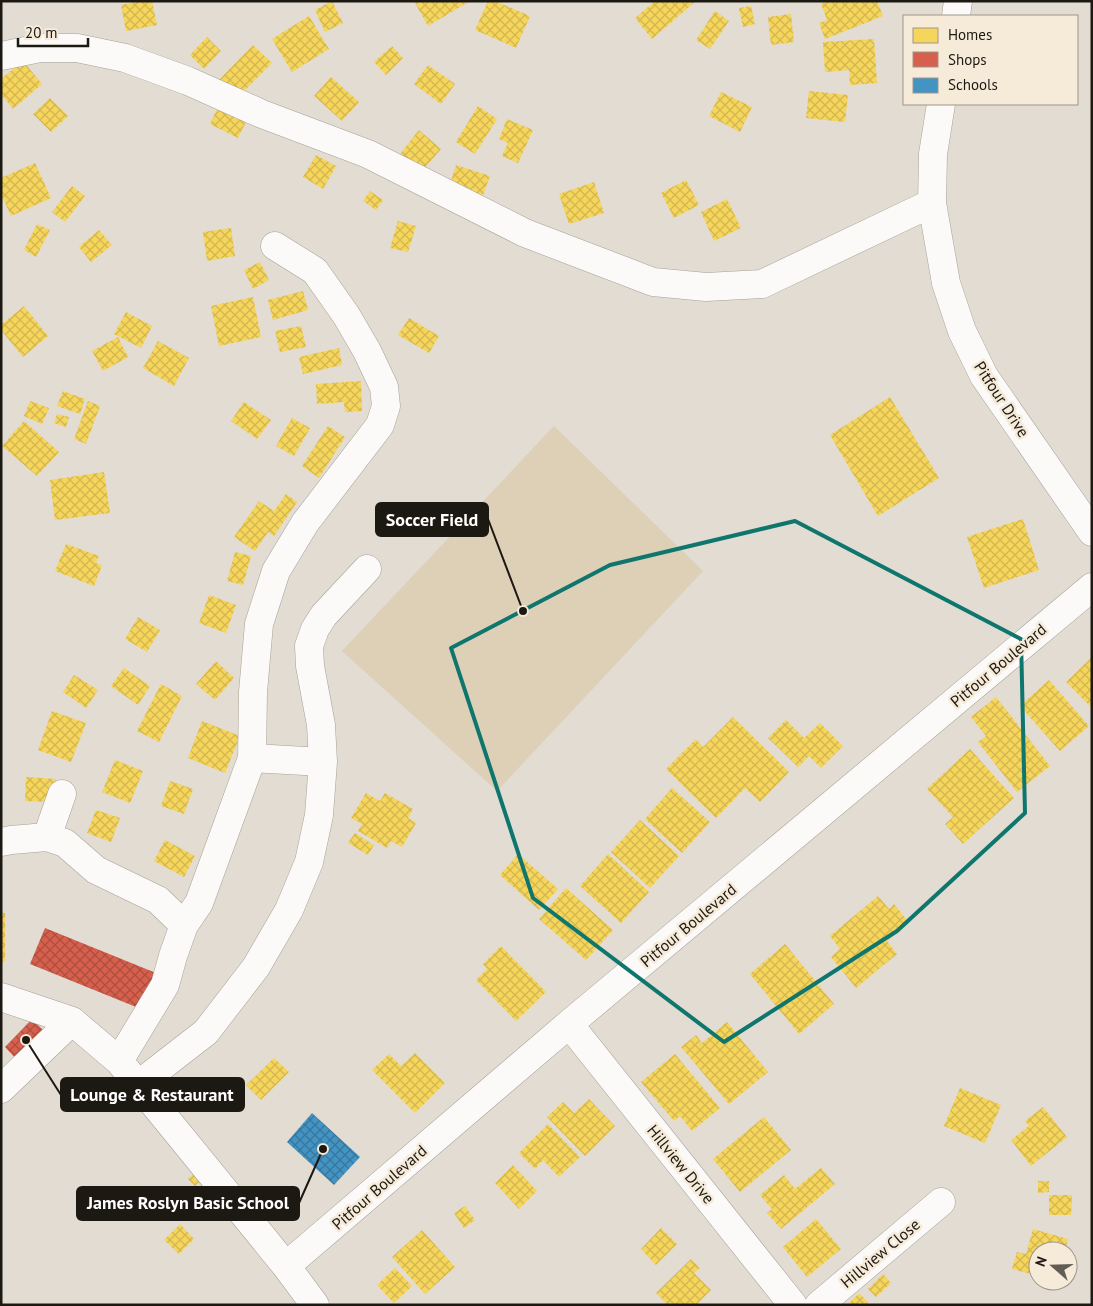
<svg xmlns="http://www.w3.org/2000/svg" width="1093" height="1306" font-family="'PT Sans',sans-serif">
  <defs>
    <pattern id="homes-cross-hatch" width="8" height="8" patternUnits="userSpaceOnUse" patternTransform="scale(1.25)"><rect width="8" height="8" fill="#f6d55c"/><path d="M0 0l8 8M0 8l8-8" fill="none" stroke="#d2b64f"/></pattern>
    <pattern id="shops-cross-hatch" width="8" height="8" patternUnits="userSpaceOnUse" patternTransform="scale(1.25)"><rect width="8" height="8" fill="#d6604d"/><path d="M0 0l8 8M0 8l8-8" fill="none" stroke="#ad4e3f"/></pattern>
    <pattern id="schools-cross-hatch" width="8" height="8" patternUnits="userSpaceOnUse" patternTransform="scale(1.25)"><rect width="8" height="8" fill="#4393c3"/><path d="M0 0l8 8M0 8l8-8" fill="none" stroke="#37779d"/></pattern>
  </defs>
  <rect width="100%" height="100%" fill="#e2dcd2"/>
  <path fill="#decfb7" d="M554,426L703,571L497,791L342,651Z"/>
  <path fill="url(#homes-cross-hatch)" d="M142,1H152L157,25L126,31L121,5Z
    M332,1L343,23L325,32L315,10Z
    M414,1H470L428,26Z
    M488,1H495L530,16L516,48L475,30Z
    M655,1H696L652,39L635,18Z
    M829,1H877L883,16L825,39L819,23L827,20L821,4Z
    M751,6L755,24L743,27L739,8Z
    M715,11L729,21L710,49L696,40Z
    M791,14L794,42L771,45L768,17Z
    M309,16L329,49L292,72L272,39Z
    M207,37L221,51L204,69L190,55Z
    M874,39L877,83L850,85L849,70L825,72L823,42Z
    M253,45L272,63L237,98L219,80Z
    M392,46L403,58L386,75L374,62Z
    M23,61L42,84L13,109L1,94V79Z
    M428,65L455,84L441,104L414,84Z
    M331,77L359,102L342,121L314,96Z
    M809,91L848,95L845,122L806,118Z
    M721,92L752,107L740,132L709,116Z
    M50,98L68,116L51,132L33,114Z
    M478,106L497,119L475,154L456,142Z
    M218,107L247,120L238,138L210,124Z
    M507,119L533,130L518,163L502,156L508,143L499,139Z
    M419,130L441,149L421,172L400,154Z
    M316,155L336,166L323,189L303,177Z
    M35,163L51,198L11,216L1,194V178Z
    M456,165L490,176L482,198L449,187Z
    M686,180L699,205L674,218L661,193Z
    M594,182L604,213L569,224L559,194Z
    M72,186L85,196L65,222L52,212Z
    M370,191L383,200L376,210L363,201Z
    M727,199L741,228L714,241L701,212Z
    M398,221L416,226L408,252L390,248Z
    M37,224L50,230L36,257L24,250Z
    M231,228L235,256L207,261L203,232Z
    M99,230L112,245L91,262L79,247Z
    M260,262L269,280L253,289L244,270Z
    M303,291L308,310L273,320L268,300Z
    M253,297L261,337L219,346L211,306Z
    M24,306L48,336L23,357L1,330V325Z
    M126,312L152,326L141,348L114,334Z
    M409,318L439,336L429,353L398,335Z
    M301,326L306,347L280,352L275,331Z
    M118,337L128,357L103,371L92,351Z
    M158,341L189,358L174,386L143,368Z
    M339,348L342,365L303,374L299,357Z
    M361,381L362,411L345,412L344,402L317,404L316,384Z
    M63,391L85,399L80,414L57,406Z
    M890,397L939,478L878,516L830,435Z
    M30,401L49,408L42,424L24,416Z
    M88,401L100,406L86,444L74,439Z
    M244,402L271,420L257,439L231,421Z
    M57,414L69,417L66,427L54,423Z
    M292,418L310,428L294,456L276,446Z
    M24,421L59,452L37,476L2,446Z
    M328,426L345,437L319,478L302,466Z
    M104,472L110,513L55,520L50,480Z
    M286,494L297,502L274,536L268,532L255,551L234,537L259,501L274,511Z
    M1023,519L1039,570L984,588L967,537Z
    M66,544L99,556L96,563L102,565L94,586L55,571Z
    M235,552L251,556L243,585L227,581Z
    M209,595L236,605L226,633L199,623Z
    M138,617L160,630L147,652L125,639Z
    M1092,657V708L1066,682Z
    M216,661L234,678L215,700L196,684Z
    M124,668L150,686L138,705L111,686Z
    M74,675L98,690L86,708L63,692Z
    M1049,680L1089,726L1060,751L1020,706Z
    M161,684L182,696L159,742L137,731Z
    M996,697L1050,766L1017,792L978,742L986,736L971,717Z
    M52,711L86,723L71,762L38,750Z
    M733,717L789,772L760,802L745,788L716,818L666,769L696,739L703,747Z
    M786,720L804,738L820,723L843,746L821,768L809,756L798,767L768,738Z
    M202,721L240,736L225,773L188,758Z
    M970,749L1014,798L963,844L945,824L953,817L927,789Z
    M115,760L143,771L130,803L102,792Z
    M26,777L56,779L55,802L25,801Z
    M170,781L193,789L184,814L161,806Z
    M672,788L710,822L682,853L645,819Z
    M366,793L380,801L385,793L413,809L408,818L416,823L402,847L391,841L387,848L358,831L362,824L351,818Z
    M96,810L120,818L111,842L87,833Z
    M640,820L679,856L650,888L611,852Z
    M355,833L374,845L368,855L348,843Z
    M165,840L195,856L184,877L154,861Z
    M518,854L558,889L539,910L500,875Z
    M608,854L649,892L621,923L580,886Z
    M566,888L613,930L586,960L539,919Z
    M878,896L889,909L894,904L909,923L887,941L897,954L856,988L831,957L840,949L830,936Z
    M1,913H5V962H1Z
    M785,944L834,1004L799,1034L750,974Z
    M501,946L546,992L516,1021L476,980L487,969L483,964Z
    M727,1022L768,1072L729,1104L681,1047L696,1035L702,1043Z
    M415,1053L445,1083L415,1113L372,1070L389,1054L401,1066Z
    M675,1054L720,1108L692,1131L680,1116L674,1121L641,1082Z
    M274,1058L289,1072L261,1100L246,1085Z
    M960,1088L1001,1105L985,1143L944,1126Z
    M589,1099L615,1126L585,1156L547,1117L563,1102L574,1113Z
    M1043,1107L1067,1137L1031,1166L1011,1140L1029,1126L1025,1121Z
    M764,1117L791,1150L740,1192L713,1159Z
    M548,1124L580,1157L559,1177L543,1160L535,1169L519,1153Z
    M513,1165L537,1191L519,1209L495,1183Z
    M821,1168L835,1184L781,1229L767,1213L772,1209L760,1195L784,1175L795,1189Z
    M198,1169L205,1176L195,1186L188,1179Z
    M1038,1181H1049V1192L1038,1193Z
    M1049,1195H1072L1071,1215H1049Z
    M465,1206L475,1220L464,1228L454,1213Z
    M816,1219L841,1249L807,1277L783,1247Z
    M180,1224L194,1239L179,1254L164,1240Z
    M661,1228L677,1244L656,1265L641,1249Z
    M1033,1229L1068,1239L1065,1251H1038V1276L1012,1269L1017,1252L1026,1254Z
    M422,1230L455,1267L425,1294L392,1257Z
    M691,1259L700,1268L694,1273L711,1290L696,1305H668L656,1293Z
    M395,1268L412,1286L394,1303L377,1285Z
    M883,1274L891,1283L876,1297L868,1289Z
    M859,1293L868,1302L865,1305H847Z"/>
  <path fill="url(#shops-cross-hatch)" d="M45,928L156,973L141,1009L30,964Z
    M32,1019L47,1034L19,1062L5,1047Z"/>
  <path fill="url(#schools-cross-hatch)" d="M312,1113L360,1157L334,1185L287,1142Z"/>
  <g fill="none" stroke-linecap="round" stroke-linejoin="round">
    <defs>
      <path id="minor" d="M956,16L958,1
        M1,56L40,48H77L125,58L188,81L262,114L368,154L525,233L653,282L706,287L762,284L932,203
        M941,104L933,154L932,203L946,283L962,331L984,376L1092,532
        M275,246L315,271L346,315L367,351L384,387L386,406L380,425L305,523L276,571L259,624L253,692L252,758L323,762
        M62,794L47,837L65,843L96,870L158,900L184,925
        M1,842L11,840L47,837
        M1,997L72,1021L119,1061L286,1266L315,1305
        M569,1024L793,1305
        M119,1061L165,985L173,956L184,925L199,903L252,758
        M139,1084L206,1032L256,967L289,910L309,862L319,815L323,762L321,725L310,666L309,646L315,629L324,615L367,569
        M1,1089L72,1021
        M286,1266L569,1024L1092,587
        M819,1305L941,1202"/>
    </defs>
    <use href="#minor" stroke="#a6a199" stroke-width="29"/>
    <use href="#minor" stroke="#fbfaf8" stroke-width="28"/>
  </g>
  <path fill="none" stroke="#0f766e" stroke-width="4" stroke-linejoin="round" d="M795,521L1021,639L1025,813L897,931L724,1042L533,898L451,648L610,565Z"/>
  <g text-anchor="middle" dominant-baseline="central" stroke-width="5" stroke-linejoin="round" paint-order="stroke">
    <g font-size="16" fill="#1c1812" stroke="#f6ead9">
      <text transform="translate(1002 399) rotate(57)">Pitfour Drive</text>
      <text transform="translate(998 665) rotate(-40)">Pitfour Boulevard</text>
      <text transform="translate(688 925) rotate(-40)">Pitfour Boulevard</text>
      <text transform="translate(681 1164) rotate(51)">Hillview Drive</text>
      <text transform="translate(379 1187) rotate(-41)">Pitfour Boulevard</text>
      <text transform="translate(880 1253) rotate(-40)">Hillview Close</text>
    </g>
  </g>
  <path fill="none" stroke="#1c1812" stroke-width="2" d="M523 611L488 519M26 1040L61 1095M323 1149L299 1203"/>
  <g fill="#1c1812" stroke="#f6ead9" stroke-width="2">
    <circle cx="523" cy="611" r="5"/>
    <circle cx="26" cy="1040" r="5"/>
    <circle cx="323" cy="1149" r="5"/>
  </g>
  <g fill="#1c1812" stroke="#1c1812" stroke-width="2">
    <rect x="376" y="503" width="112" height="33" rx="5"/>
    <rect x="61" y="1078" width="183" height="33" rx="5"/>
    <rect x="77" y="1187" width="222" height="33" rx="5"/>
  </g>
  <g font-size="18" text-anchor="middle" font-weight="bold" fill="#fff">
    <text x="432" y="526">Soccer Field</text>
    <text x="152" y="1101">Lounge &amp; Restaurant</text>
    <text x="188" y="1209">James Roslyn Basic School</text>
  </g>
  <rect width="1093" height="1306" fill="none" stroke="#1c1812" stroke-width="5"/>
  <rect x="903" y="15" width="175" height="90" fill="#f6ead9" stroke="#9f9689"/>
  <rect x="913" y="28" width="25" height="15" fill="#f6d55c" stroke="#9f9689"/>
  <text x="948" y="40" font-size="15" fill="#1c1812">Homes</text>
  <rect x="913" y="52" width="25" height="15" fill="#d6604d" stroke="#9f9689"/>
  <text x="948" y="65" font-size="15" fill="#1c1812">Shops</text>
  <rect x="913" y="78" width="25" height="15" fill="#4393c3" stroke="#9f9689"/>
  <text x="948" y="90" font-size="15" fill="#1c1812">Schools</text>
  <g transform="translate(1053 1266) rotate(290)"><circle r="24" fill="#f6ead9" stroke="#9f9689"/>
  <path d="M0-4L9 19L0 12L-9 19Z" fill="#615d55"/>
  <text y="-8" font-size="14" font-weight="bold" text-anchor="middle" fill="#1c1812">N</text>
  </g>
  <path d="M18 38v8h70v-8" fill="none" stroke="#1c1812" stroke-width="2.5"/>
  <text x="25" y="38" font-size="15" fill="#1c1812" stroke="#f6ead9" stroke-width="4" paint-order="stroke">20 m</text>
</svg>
